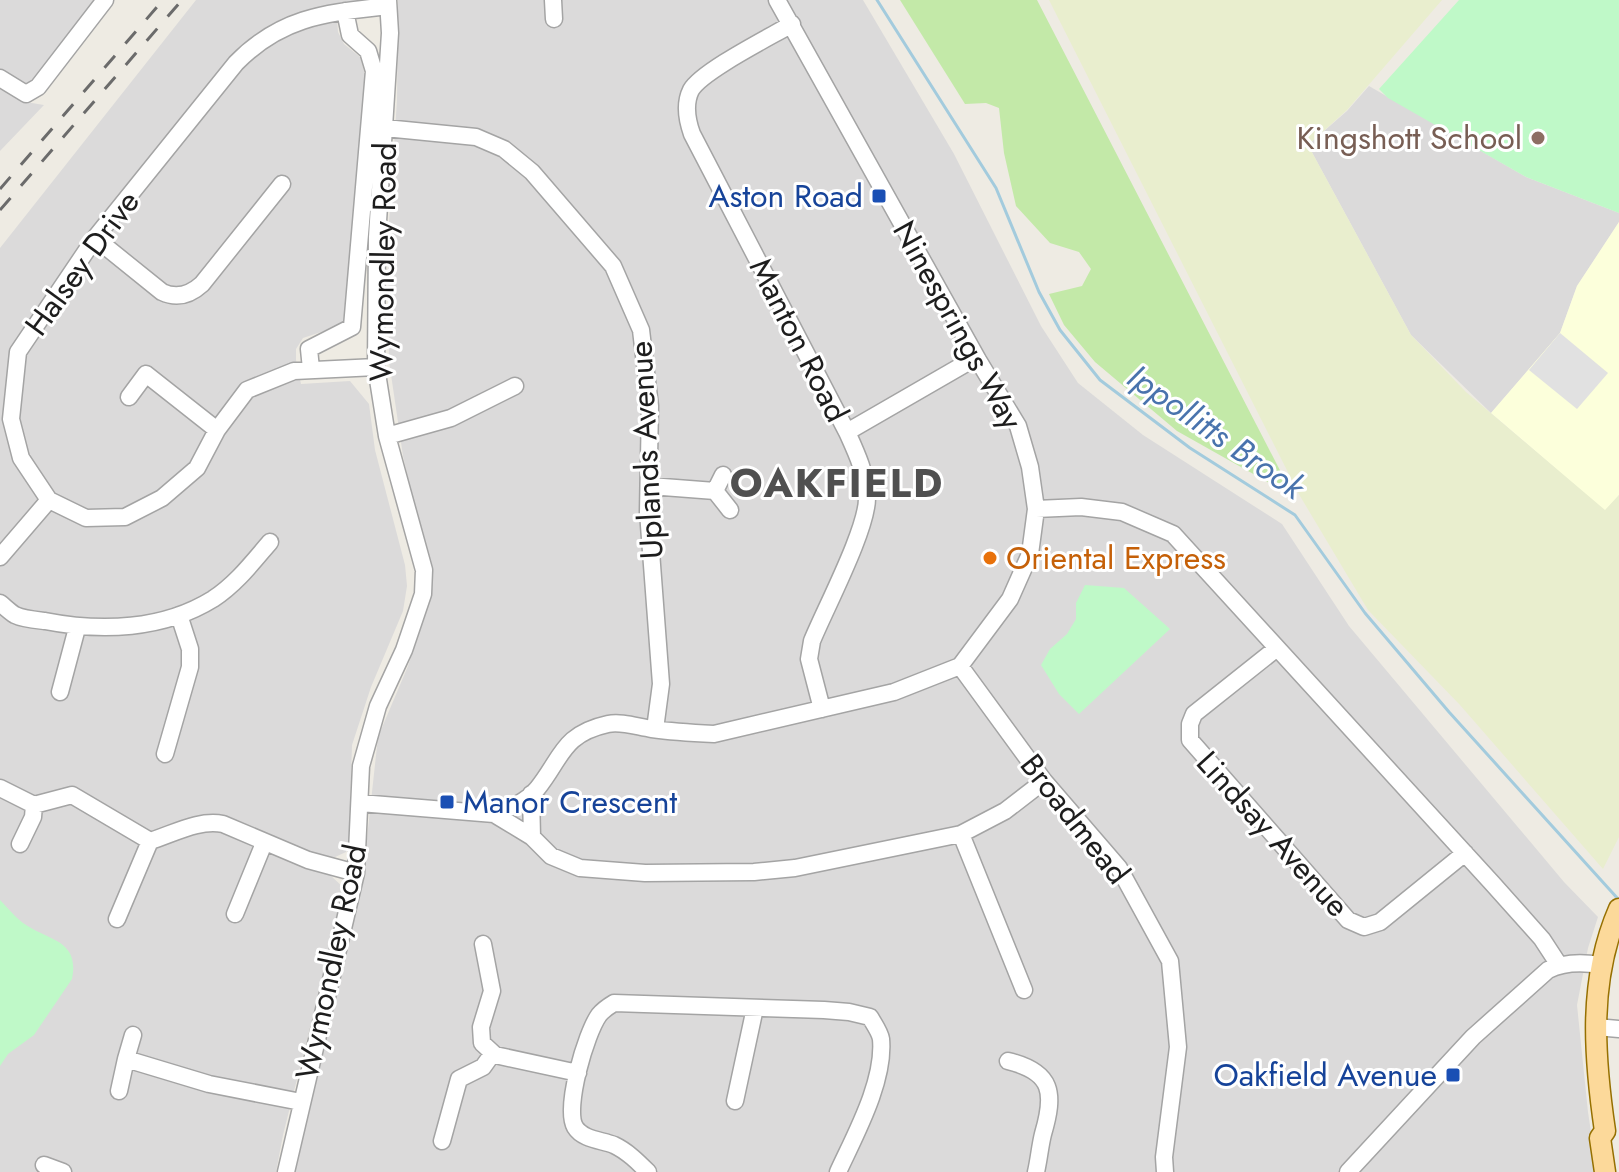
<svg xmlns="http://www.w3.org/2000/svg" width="1619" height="1172" font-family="Jost,sans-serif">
  <rect width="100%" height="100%" fill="#eeebe3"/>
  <path fill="#dbdada" d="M0,0H103L28,87L0,75Z
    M196,0H359L357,4L336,7L338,32L344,44L360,57L366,78L358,158L351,322L303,338L296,349V360L301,384L350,381L369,404L375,450L405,565L407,586L403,611L371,687L352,745L349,840L346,852L333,858L330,875L343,887L340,908L283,1135L276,1172H0V248Z
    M398,0H863L954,154L1041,326L1078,383L1143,435L1282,524L1349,626L1564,882L1598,917L1588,948L1577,1005L1588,1112L1597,1172H294L362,884L378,737L408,666L425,616L431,580L403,456L389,361L388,238L397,100Z
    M0,81L26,102L44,105L0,151Z
    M1369,86L1526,177L1619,213V222L1577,286L1560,333L1491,413L1411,335L1308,145L1347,111Z"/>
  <path fill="#fcffdb" d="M1619,222V495L1605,511L1491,413L1560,333L1577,286Z"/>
  <path fill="#e9eece" d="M1049,0H1442L1347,110L1308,145L1411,335L1466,392L1605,510L1619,495V837L1603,869L1460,705L1368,610L1300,496Z"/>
  <path fill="#c3e9a8" d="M900,0H1037L1286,482L1282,490L1177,431L1095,362L1064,325L1049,294L1082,286L1091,269L1079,252L1050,243L1016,206L1004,153L999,108L986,103L965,104Z"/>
  <path fill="#bff9c8" d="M1459,0H1619V213L1526,177L1388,98L1379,89Z
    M1085,585L1124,588L1170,629L1079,714L1059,694L1041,665L1050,649L1067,634L1076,619V603Z
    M0,900C8,908 15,917 23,923C48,941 80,939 72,979L34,1035L8,1054L0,1066Z"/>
  <path fill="#e1e1e1" d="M1560,333L1608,373L1577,409L1529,370Z"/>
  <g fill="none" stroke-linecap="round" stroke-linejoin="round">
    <path stroke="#a3cbdd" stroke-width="3" d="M877,0L996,188L1039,292L1060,330L1100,380L1190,448L1295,515L1365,613L1449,712L1619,900"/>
    <defs>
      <path id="minor" d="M553,0L554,19
        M792,24C770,37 702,71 691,90C684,104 687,120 692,134L847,432C857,454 866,473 867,497C868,528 825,609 812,641L809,659L822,709
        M0,78L26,94L38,87L105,0
        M385,128L476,137L504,149L532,172L613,266L641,330L650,406L648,512L661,684L655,729
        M95,238L162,292C177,299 190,295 202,284L282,184
        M376,367L294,371L247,390L217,430L197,468L162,498L125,517L86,518L49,500L21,458L11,419L18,352L95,238L236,63C282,16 327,13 388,6
        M311,369L309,349L352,327L374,71L368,51L350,35L345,11
        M129,397L146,374L217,430
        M847,432L970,361L978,360
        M387,436L451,418L515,386
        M650,486L715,491L730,510
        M715,491L723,475
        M1036,509L1081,507L1122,512L1173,534L1492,883L1542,939L1559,965
        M0,557L49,500
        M0,603C5,607 10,612 15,615C23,619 36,620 45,621C101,632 163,630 213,599C236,584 252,563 270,542
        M1277,648L1194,714L1190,724V740L1348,920L1364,927L1380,922L1465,853
        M960,666L1044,781L1119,868L1170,961L1178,1047L1164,1157L1165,1172
        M60,692L77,628
        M165,754L190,667V649L179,615
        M0,788L34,805L72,795L150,841C173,834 199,819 223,824L308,860L356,873
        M531,794L532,837
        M360,803L494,814C510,808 525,803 537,789C562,758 562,734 608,724C621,721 638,727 652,729C673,732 693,733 714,734L894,692L960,666L1010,599L1030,554L1036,509L1030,467L1018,426L978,360L777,0
        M494,814L532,837L551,856L580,868L645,873L754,872L795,868L961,834L1005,811L1044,781
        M961,834L1024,990
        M20,844L33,817L34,805
        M235,914L262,848V841
        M117,919L150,841
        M483,944L492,991L481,1027L482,1043L495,1055L578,1073
        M1596,1027L1619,1029
        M126,1059L133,1035
        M1008,1061C1053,1072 1055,1093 1043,1134C1040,1146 1039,1159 1036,1172
        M119,1091L126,1059L209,1084L301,1102
        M735,1101L755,1008
        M442,1141L459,1079L483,1067L493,1053
        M44,1165L63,1172
        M286,1172L356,873L361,766L378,706L404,650L423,594L424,570L387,436L376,367L377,237L390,33L388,0
        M648,1172C638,1162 627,1151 614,1145C602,1140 583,1140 575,1127C564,1108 586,1033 599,1015C603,1010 609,1006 614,1003L824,1010L849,1012L870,1017C874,1024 880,1032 881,1039C885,1081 855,1135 838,1172
        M1348,1172L1473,1037L1548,970C1564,962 1582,962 1600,965"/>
      <path id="major" d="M1605,1172L1600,1138L1605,1131C1594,1056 1588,980 1619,909"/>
    </defs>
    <use href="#minor" stroke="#a4a4a4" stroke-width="19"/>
    <use href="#major" stroke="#967000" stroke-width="23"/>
    <use href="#minor" stroke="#fff" stroke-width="16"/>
    <use href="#major" stroke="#fcd99a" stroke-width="20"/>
    <path stroke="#6b6b6b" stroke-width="3" stroke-dasharray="16 16" stroke-linecap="butt" d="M0,189L163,0
      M0,210L182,0"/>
  </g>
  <circle fill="#8d6e63" stroke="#fff" stroke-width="3" cx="1538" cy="138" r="8"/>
  <g fill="#1a4fb4" stroke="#fff" stroke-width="3">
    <rect x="871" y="188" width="16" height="16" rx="4"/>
    <rect x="439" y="794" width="16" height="16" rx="4"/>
    <rect x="1445" y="1067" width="16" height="16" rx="4"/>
  </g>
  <circle fill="#e8710a" stroke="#fff" stroke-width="3" cx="990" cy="558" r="8"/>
  <g text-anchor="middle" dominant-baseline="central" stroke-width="6" stroke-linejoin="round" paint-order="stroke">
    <g font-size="32" fill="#785e54" stroke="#fff" text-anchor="end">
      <text x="1522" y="138">Kingshott School</text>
    </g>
    <g font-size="32" fill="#164399" stroke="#fff" text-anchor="end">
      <text x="863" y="196">Aston Road</text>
      <text x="463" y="802" text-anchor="start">Manor Crescent</text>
      <text x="1437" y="1075">Oakfield Avenue</text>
    </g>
    <g font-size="32" fill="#1d1d1d" stroke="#fff">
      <text transform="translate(383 262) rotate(-89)">Wymondley Road</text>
      <text transform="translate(82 263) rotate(-54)">Halsey Drive</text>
      <text transform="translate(958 325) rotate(61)">Ninesprings Way</text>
      <text transform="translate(799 340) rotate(63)">Manton Road</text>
      <text transform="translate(646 450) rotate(-93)">Uplands Avenue</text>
      <text transform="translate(1075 819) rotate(52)">Broadmead</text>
      <text transform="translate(1273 834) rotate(48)">Lindsay Avenue</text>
      <text transform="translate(331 962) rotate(-78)">Wymondley Road</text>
    </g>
    <g font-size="32" fill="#c56008" stroke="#fff" text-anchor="start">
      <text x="1006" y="558">Oriental Express</text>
    </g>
    <g font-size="34" font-style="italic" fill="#4973ad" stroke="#fff">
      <text transform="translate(1216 432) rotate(35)">Ippollitts Brook</text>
    </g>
    <g font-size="40" font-weight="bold" letter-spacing="2" fill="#505050" stroke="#fff">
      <text x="837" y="483">OAKFIELD</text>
    </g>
  </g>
</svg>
